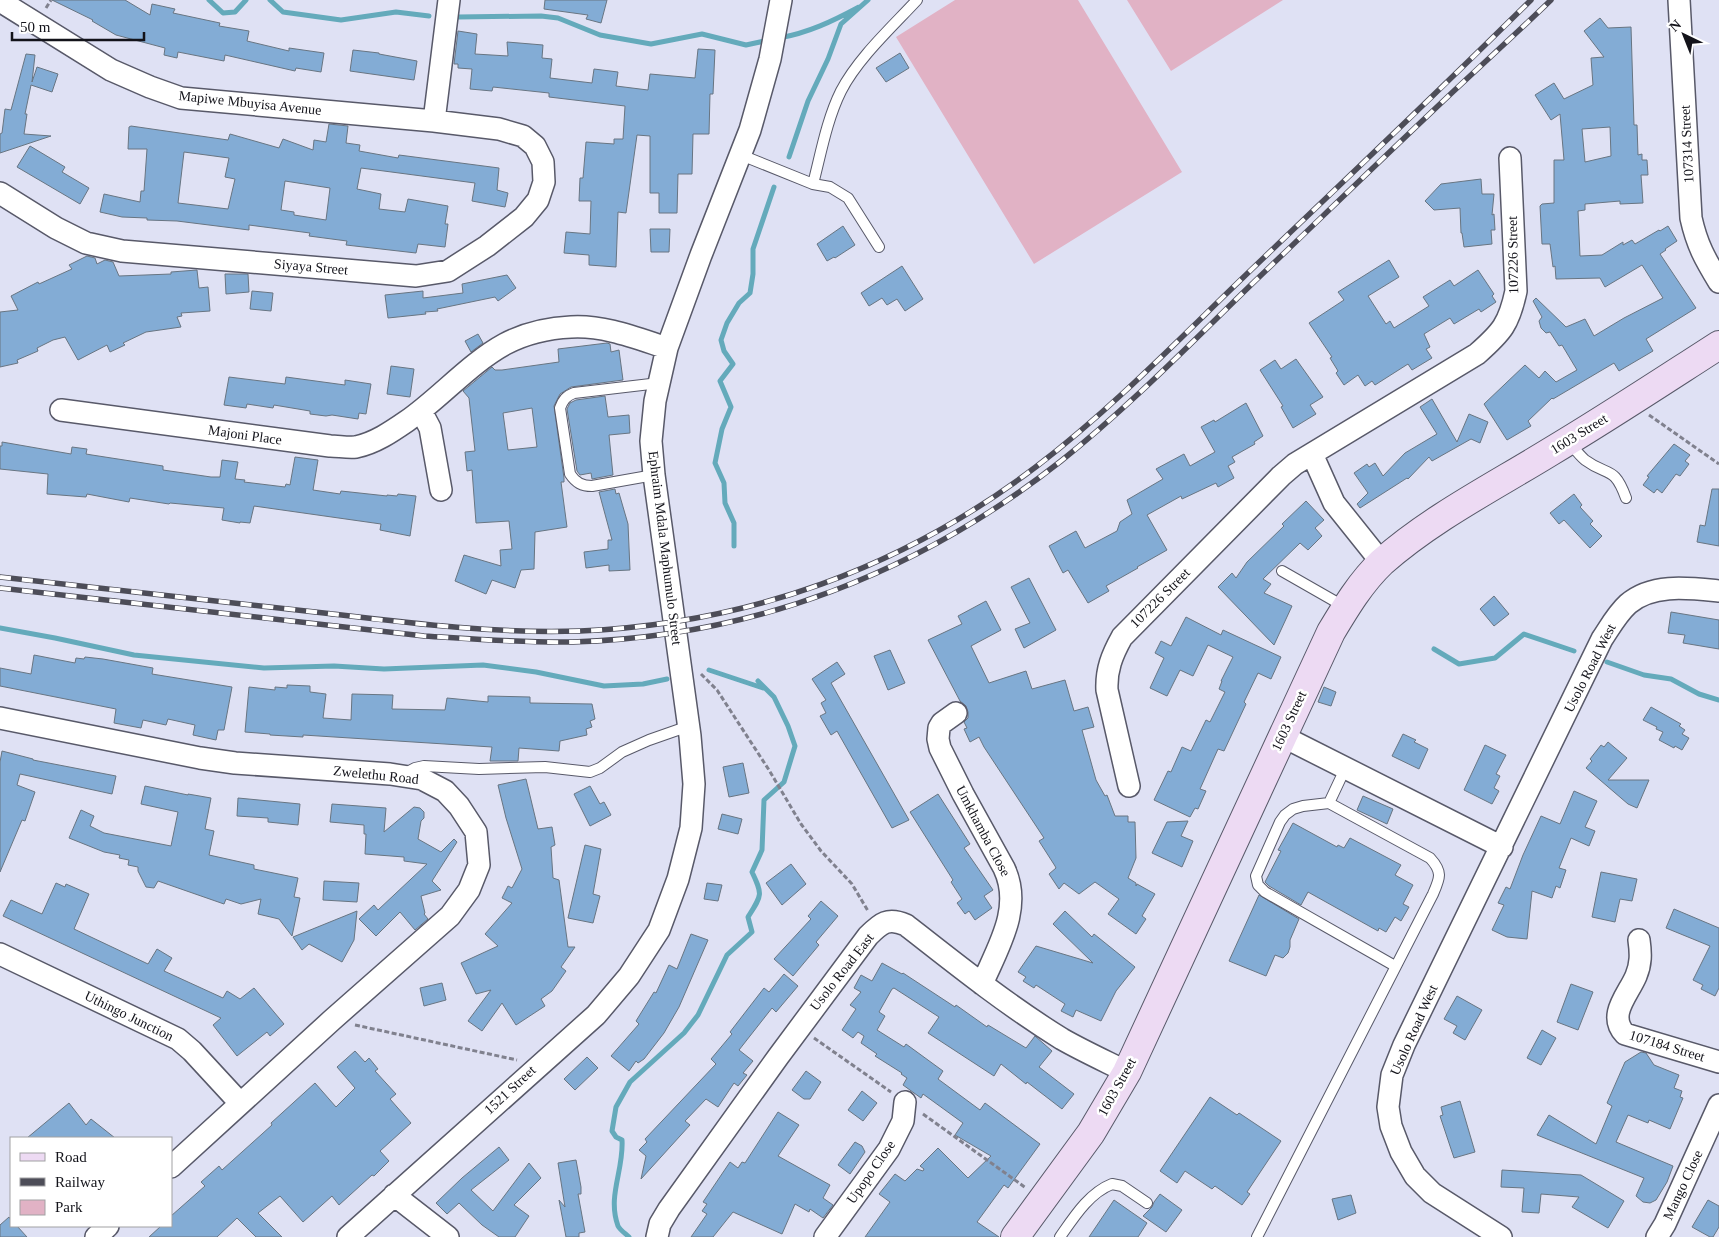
<svg xmlns="http://www.w3.org/2000/svg" width="1719" height="1237" font-family="Georgia,serif">
  <rect width="100%" height="100%" fill="#dfe1f4"/>
  <path fill="#e1b2c5" d="M955,0H1078L1182,172L1034,264L896,37Z
    M1127,0H1283L1171,71Z"/>
  <g fill="none" stroke-linecap="round" stroke-linejoin="round">
    <path stroke="#64aabb" stroke-width="5" d="M209,0L223,13L235,12L246,0
      M270,0L283,12L341,20L396,12L429,16
      M458,17L541,16L558,18L600,35L651,44L702,34L746,45L769,40
      M779,38C808,33 833,21 859,7
      M789,157L808,101L828,59L841,24L868,0
      M734,546V523L725,503L724,483L715,463L722,429L731,407L720,381L733,364L724,351L721,340L727,323L739,303L750,293L753,274V249L774,187
      M0,628L55,638L134,655L264,668L334,666L384,669L483,665L536,672L604,686L643,684L667,679
      M1434,649L1459,664L1495,658L1524,634L1574,651
      M1607,662L1644,675L1671,679L1699,694L1719,700
      M709,670L763,688
      M629,1237C626,1234 620,1230 618,1226C607,1196 624,1170 622,1140L616,1137L612,1131L616,1107L630,1082L684,1033L698,1015L727,955L752,932L748,917C762,895 763,895 752,872L762,850L764,800L784,782L795,746L788,726L774,697L758,681"/>
  </g>
  <path fill="#83acd5" stroke="#687582" fill-rule="evenodd" d="M52,0H125L150,15L152,4L175,9L173,13L220,23L219,26L249,31L247,41L289,51V48L324,53L321,72L296,68L295,71L225,55L224,61L178,52L177,58L164,55L165,48L116,35L92,21L93,20Z
    M545,0H607L601,23L586,19L588,15L544,9Z
    M1600,18L1608,28L1631,27L1634,125H1637L1638,155L1642,154V160H1647L1648,175H1641L1643,203L1620,204V201L1585,204V210L1578,211L1580,256L1602,255L1623,242V245L1632,240L1635,244L1659,230L1660,231L1668,226L1677,241L1665,249L1666,250L1660,254L1696,308L1646,339L1653,351L1619,371L1614,363L1553,399L1552,398L1528,421L1531,426L1507,440L1484,404L1525,365L1539,378L1545,371L1556,382L1577,370L1562,345L1559,346L1550,332L1546,333L1541,328L1539,321L1542,317L1533,301L1536,298L1566,327L1585,319L1594,336L1624,318L1663,298L1642,265L1605,287L1600,278L1556,279L1555,266L1553,267L1550,244H1542L1540,206L1542,204L1554,203V160H1564L1560,114L1551,120L1535,95L1554,83L1564,99L1593,85L1591,58L1604,57L1584,31ZM1610,127L1611,156L1585,162L1582,129Z
    M458,31L477,34L475,54L508,56L507,42L543,45L542,58L552,59L550,78L592,83L594,69L618,72L616,86L648,90L650,74L695,78L698,49L715,50L713,94H710L709,134H693L692,174H678L677,213H659V193H650V136L637,135L626,213L618,212L616,267L589,265V255L564,253L566,232L590,234L591,201H579L580,178H583L586,142L614,144V139H623L625,106L549,97V93L493,87L492,91L470,89L472,69L458,68V64H454Z
    M353,50L379,53V54L417,61L414,80L350,71Z
    M900,53L909,68L886,82L876,68Z
    M26,54L35,55L32,82L37,67L58,74L52,92L31,85L25,114H27L24,134L51,136L0,153V134L2,133L5,109L11,110Z
    M329,124L348,126L346,143L360,145L359,151L398,158L399,155L499,168L497,190L508,193L505,207L472,201L475,183L361,168L357,189L381,194L379,209L405,212L408,199L448,206L445,224H448L445,247L418,244L416,253L346,245L347,241L309,236L310,233L249,225V230L177,221L147,220V218L122,217L100,212L104,194L140,202L141,191H144L147,149H128L129,127L131,126L228,140L230,134L279,148L283,139L313,150L314,140L326,142ZM184,152L229,158L225,177L235,179L228,209L178,203ZM285,181L330,188L326,220L294,215V212L281,210Z
    M30,146L65,167L62,172L89,188L80,204L17,167Z
    M1481,179L1482,194H1494L1492,215L1494,214L1495,230H1491L1492,244L1464,247L1462,233H1461L1460,208L1434,210L1425,201L1441,184Z
    M843,226L855,245L835,258L834,257L827,261L817,244Z
    M650,229H670L669,252H651Z
    M87,256L95,258L97,264L105,260L113,262L119,276L171,274V272L197,270L199,288L208,287L210,311L181,313L182,316L177,317L181,327L146,332L123,343L125,345L110,352L107,345L78,360L65,337L53,340L37,348L38,351L17,360L18,363L0,367V312L18,310L11,296L38,282L39,284L72,269L69,265Z
    M1389,260L1399,277L1368,296L1386,324L1390,321L1394,328L1429,306L1423,297L1450,280L1454,286L1478,270L1494,294L1492,296L1496,302L1481,312L1479,309L1454,324L1450,318L1424,334L1430,347L1426,349L1432,358L1412,370L1408,364L1375,385L1372,381L1365,386L1358,375L1344,385L1336,373L1338,371L1330,358L1332,357L1309,323L1344,300L1338,292Z
    M902,266L923,299L905,311L897,299L887,305L882,298L869,306L861,293Z
    M225,274H248L249,292L226,294Z
    M507,275L516,288L498,301L495,297L437,309L438,311L425,312L426,314L388,318L385,295L423,291V298L463,293L462,284Z
    M252,291L273,293L271,311L250,309Z
    M478,334L483,343L471,352L465,341Z
    M607,343L610,344L611,352L619,350L623,380L571,387L560,394L554,406L564,478V482H561L567,527L535,532L534,569L521,570L515,588L492,580L486,594L455,581L464,555L501,566L500,550L512,549L509,521L476,523L472,470L467,471L465,452L475,451L469,398L463,391L492,367L495,370H502L559,362L558,349ZM532,408L537,447L508,450L503,413Z
    M1296,359L1323,397L1310,405L1316,414L1293,428L1281,407L1283,406L1260,370L1275,360L1281,369Z
    M391,366L414,369L410,397L387,394Z
    M229,377L285,384L286,377L345,385V380L371,384L366,414L359,413L358,419L332,415L326,416L310,414V411L274,405L273,408L247,404L246,408L224,405Z
    M605,396L608,417L629,415L630,433L609,435L613,475L592,479L591,473L580,475L577,471L567,409L570,403L576,400Z
    M1432,399L1457,442L1469,414L1488,422L1480,443L1471,439L1432,461L1429,457L1408,479L1407,478L1360,508L1357,504L1368,493L1354,473L1367,464L1369,467L1375,463L1383,476L1405,453L1437,434L1420,407Z
    M1246,403L1263,436L1254,442L1255,444L1232,457L1235,462L1228,466L1234,478L1218,487L1216,483L1182,499L1181,496L1147,515L1167,550L1137,567L1138,568L1106,586L1109,591L1088,603L1068,570L1063,573L1049,546L1076,531L1085,548L1117,531L1120,522L1132,514L1127,500L1163,479L1156,469L1184,454L1190,466L1215,452L1201,427L1214,420L1215,422Z
    M2,442L71,454L72,447L87,449L86,454L92,455L163,466V470L211,477H220L222,460L238,462L235,479L245,480L244,482L285,487L286,484L290,485L295,457L318,460L313,490L340,494L341,491L387,496V495L397,496L398,494L416,496L410,536L380,530L381,524L254,506L250,523L240,522V523L222,520L224,508L170,503L169,504L130,498L129,502L87,494L86,497L47,494L48,474L0,469V446H2Z
    M1674,444L1690,455L1685,461L1689,464L1680,476L1676,474L1662,493L1657,489L1654,493L1643,485L1649,477L1647,476Z
    M615,489L616,494L619,493L628,524L630,570L609,571V565L586,568L584,552L608,549V540H612L599,492Z
    M1712,489H1719V546L1697,542L1700,525L1705,526Z
    M1574,494L1582,505L1580,507L1593,521L1590,524L1602,536L1590,548L1564,520L1559,524L1550,513Z
    M1306,501L1324,520L1315,528L1322,536L1308,550L1300,543L1263,579L1271,584L1264,593L1292,606L1274,645L1218,587L1232,573L1236,578L1247,562L1284,526L1282,524Z
    M1029,578L1056,630L1024,648L1015,629L1030,623L1011,587Z
    M1494,596L1509,614L1494,626L1480,609Z
    M986,601L1001,630L971,646L989,683L1026,671L1032,689L1065,680L1074,711L1088,707L1094,727L1082,730L1096,780L1105,796L1107,795L1115,816H1128V822H1135L1136,858L1128,878L1136,883V886L1137,884L1155,894L1142,916L1146,919L1136,934L1108,914L1119,899L1095,882L1079,894L1064,883L1059,889L1049,874L1056,868L1055,866L1039,841L1044,838L984,747L979,737L970,742L964,729L967,728L964,722L968,718V712L966,706L960,701L928,640L962,624L958,616Z
    M1671,612L1719,620V649L1683,643L1685,635L1668,633Z
    M1186,617L1221,635L1223,630L1281,657L1271,679L1258,673L1244,702L1246,704L1224,751L1218,749L1200,789L1206,791L1198,809L1195,808L1190,817L1154,800L1168,771L1171,772L1182,747L1191,751L1206,720L1210,722L1225,692L1219,689L1222,681H1221L1233,657L1208,645L1193,676L1180,670L1167,696L1150,688L1164,658L1155,653L1161,641L1171,646Z
    M890,650L905,683L888,690L874,656Z
    M34,655L75,663L76,658L84,659L85,657L103,659L153,668L152,674L232,687L224,730H218L216,740L193,735L195,725L168,719L166,725L143,720L141,728L114,723L116,709L0,686V668L31,674Z
    M837,662L845,674L831,683L909,820L892,828L837,731L831,735L820,716L826,713L821,703L826,700L812,679Z
    M287,685L310,686V692L326,694L323,718L351,720L352,694L393,695L392,709L445,710L447,698L488,702V696L530,697V703L592,704L595,719L590,721L592,727L586,729L587,735L560,741L559,751L519,748L518,761H490L492,747L303,735V737L270,735V734L245,732L249,687L275,690V687L287,688Z
    M1324,687L1336,692L1331,706L1318,702Z
    M1651,707L1681,724L1679,726L1685,730L1682,734L1689,738L1682,750L1675,746L1674,748L1659,740L1663,732L1656,729L1657,727L1643,720Z
    M1403,734L1416,740L1414,742L1428,749L1419,769L1392,756Z
    M1608,742L1627,758L1608,780H1649L1637,808L1628,804L1586,768L1592,761L1590,759L1601,745L1604,747Z
    M1485,745L1506,755L1496,774L1500,776L1494,788L1499,791L1492,804L1464,790Z
    M2,751L33,759V760L116,776L112,794L20,774L17,785L35,792L25,821L22,820L0,872V762Z
    M743,763L749,793L729,797L723,767Z
    M526,779L538,829L552,827L555,845L551,847L553,878L559,880L568,947H575L561,967L566,971L552,991L541,999L545,1006L516,1025L502,1003L482,1031L468,1021L491,990L476,994L461,963L498,946L485,934L512,903L502,898L508,886L512,888L522,869L506,818L498,785Z
    M145,786L188,795V794L211,798L205,829L214,831L209,855L254,865V869L298,878L294,897L300,898L292,936L279,919L258,914L261,899L241,904L226,899L224,904L158,881L154,888L146,887L138,871V867L128,865L129,860L119,858L120,855L104,852L69,838L81,810L94,816L90,826L104,833L171,846L178,812L141,804Z
    M590,786L600,804L604,802L611,815L590,826L574,794Z
    M1574,791L1597,801L1585,827L1595,831L1589,846L1571,838L1559,868L1566,870L1560,888L1556,886L1552,898L1532,891L1527,939L1507,937L1492,930L1504,905L1498,903L1506,887L1510,889L1523,855L1541,816L1560,824Z
    M938,794L970,844L964,848L993,890L984,896L992,908L975,920L969,911L965,914L957,903L962,899L951,882L953,880L910,812Z
    M1363,796L1393,809L1387,824L1357,810Z
    M238,798L300,804L298,825L268,822V818L237,816Z
    M332,804L386,808L384,832L414,807L420,808L424,812V818L421,821L418,839L441,852L454,839L457,842L432,881L441,890L421,896L425,913L424,914L428,919L415,930L400,912L376,936L359,919L374,905L378,910L427,864L404,861V857L365,854L366,834H364V825L330,822Z
    M722,814L742,819L738,834L718,829Z
    M1188,821L1181,836L1193,841L1182,867L1152,853L1167,822Z
    M1293,823L1337,847L1338,845L1344,848L1350,838L1401,865L1395,875L1413,885L1403,904L1409,907L1401,921L1395,917L1386,932L1379,928L1378,931L1308,892L1301,905L1269,886L1265,882L1281,851L1278,850Z
    M585,845L601,849L593,894L600,896L593,923L568,918Z
    M791,864L806,884L782,905L766,883Z
    M1601,872L1637,879L1632,901L1620,899L1615,922L1592,917Z
    M324,881L359,883L357,902L323,900Z
    M56,883L65,887L66,884L89,894L74,929L148,964L157,949L172,958L164,971L223,998L227,991L240,999L254,988L284,1024L270,1036L267,1032L237,1056L213,1025L221,1018L3,916L11,900L42,914Z
    M707,883L722,885L718,901L704,899Z
    M1259,895L1299,919L1290,940V947L1288,953L1283,958L1275,955L1266,976L1229,961Z
    M821,901L838,916L816,942L819,945L793,976L774,959L811,919L808,916Z
    M1674,909L1719,928V988L1715,996L1701,989L1703,985L1693,980L1710,946L1666,928Z
    M357,911L354,940L342,962L309,944L302,950L293,937Z
    M1065,911L1092,937L1094,934L1135,967L1116,991L1101,1021L1076,1010L1073,1017L1061,1011L1065,1004L1036,985L1034,988L1023,981L1026,977L1018,972L1036,946L1093,963L1053,924Z
    M691,934L708,940L679,1007L664,1033L644,1059L638,1063L636,1061L629,1071L611,1056L639,1024L636,1021L654,992L656,993L669,965L677,969Z
    M882,963L902,974L903,973L955,1007L956,1005L987,1027L988,1025L1026,1048L1035,1036L1052,1051L1039,1067L1074,1094L1062,1109L1027,1082L1026,1084L1001,1064L994,1076L928,1033L939,1017L894,988L892,989L879,1012L885,1016L877,1030L904,1047L906,1044L943,1071L938,1079L980,1110L985,1103L1040,1144L1008,1188L1004,1185L977,1222L999,1237H865L890,1202L879,1194L895,1174L905,1181L917,1169L923,1171L924,1169L920,1166L938,1148L968,1178L991,1156L955,1135L963,1123L923,1094L921,1098L903,1085L907,1078L901,1074L902,1073L875,1056L877,1054L861,1043L864,1036L858,1032L853,1038L842,1030L856,1009L850,1005L861,992L854,988L861,975L872,981Z
    M784,974L798,986L776,1012L772,1008L739,1050L753,1061L743,1073L747,1075L738,1086L734,1083L718,1107L706,1099L685,1121L690,1125L641,1179L646,1156L639,1150L647,1142L645,1139L716,1064L711,1059L732,1034L730,1032L764,988L769,992Z
    M442,983L446,1000L424,1006L420,988Z
    M1571,984L1593,992L1578,1030L1557,1022Z
    M1457,996L1482,1010L1465,1040L1453,1033L1457,1026L1444,1019Z
    M1542,1030L1556,1038L1541,1065L1527,1058Z
    M355,1051L365,1062L369,1058L378,1069L375,1071L396,1094L390,1099L411,1123L380,1151L389,1161L374,1176L372,1175L339,1205L332,1196L303,1222L280,1196L258,1213L282,1237H256L237,1218L217,1237H149L161,1226H171V1216L205,1186L201,1182L219,1166L222,1170L272,1125L271,1123L315,1083L336,1107L355,1088L337,1067Z
    M1641,1052L1646,1053L1654,1065L1679,1075L1674,1088L1682,1091L1680,1097L1683,1098L1670,1129L1649,1120L1648,1123L1628,1115L1616,1142L1673,1166L1667,1182L1656,1200L1650,1203L1643,1202L1636,1196L1644,1178L1537,1135L1549,1115L1596,1144L1612,1106L1607,1103L1625,1062Z
    M587,1057L598,1068L575,1090L564,1079Z
    M806,1071L821,1082L810,1099H804L792,1090Z
    M862,1091L877,1103L863,1121L848,1110Z
    M1210,1097L1237,1115L1239,1113L1281,1141L1247,1192L1250,1194L1242,1205L1215,1186L1212,1189L1185,1171L1177,1183L1160,1171Z
    M1460,1101L1475,1152L1454,1158L1440,1116L1443,1115L1441,1107Z
    M69,1103L86,1125L91,1119L115,1138H27Z
    M778,1112L799,1125L778,1156L830,1185L823,1198L833,1205L823,1218L810,1209L809,1212L795,1204L782,1234L733,1212L713,1237H691L707,1214L702,1211L707,1204L703,1202L730,1162L738,1168L742,1162L745,1163Z
    M855,1142L862,1146L865,1152L850,1174L838,1165Z
    M499,1147L509,1160L471,1190L493,1211L529,1163L541,1178L514,1205L529,1216L515,1237H499L482,1225L459,1203L447,1214L436,1203L462,1178Z
    M576,1160L581,1187V1194H578L585,1232L579,1233V1237H566L559,1200L565,1207L558,1163Z
    M1502,1170L1581,1175L1624,1201L1608,1228L1572,1207L1579,1197L1541,1194L1539,1213L1522,1212L1524,1188L1501,1187Z
    M1160,1194L1182,1210L1166,1232L1143,1216L1152,1207L1154,1202Z
    M1351,1195L1356,1213L1338,1220L1332,1199Z
    M1114,1200L1147,1223L1138,1237H1089Z
    M1708,1200L1719,1206V1227L1713,1237H1710L1692,1227Z
    M9,1217L11,1220V1226H17L27,1237H0V1225Z"/>
  <g fill="none" stroke-linecap="round" stroke-linejoin="round">
    <defs>
      <path id="lane" d="M741,155L813,184C821,153 827,119 841,91C858,58 892,27 917,0
        M813,184L830,187L848,198L879,247
        M1569,442C1574,448 1579,455 1585,460C1608,477 1614,465 1626,498
        M654,475L592,486C582,486 576,483 570,474L560,408C563,400 566,396 574,393L659,383
        M1282,571L1345,607
        M404,774L415,768L424,766L479,769L545,767L590,772L600,768L622,752L649,740L689,726
        M1329,803L1345,769
        M1060,1237C1074,1217 1089,1193 1112,1184L1122,1186L1147,1203
        M1257,1237L1433,894C1440,878 1443,872 1430,858L1329,803L1303,806L1293,809L1285,815L1280,822L1256,876L1258,885L1265,892L1395,966"/>
      <path id="street" d="M1679,0L1691,218C1697,245 1705,259 1719,282
        M0,1L111,70L150,87L181,98L434,121L499,129L523,136L535,146L543,162L544,182L538,200L524,217L487,246L448,271L416,276L122,251L86,243L56,228L0,193
        M434,121L449,0
        M61,410L330,446C338,446 348,448 356,447C375,443 391,432 407,421C440,398 470,363 505,344C524,334 549,328 571,327C604,325 636,338 667,348
        M421,411L430,428L441,490
        M1312,454L1334,503L1382,563
        M956,713L942,723L939,728L938,739L940,748L963,794L1004,868C1023,908 998,947 982,984
        M0,718L200,758L235,763L390,774L422,779L445,791L459,806L476,832L479,865L469,890L450,916L332,1020L171,1167
        M1282,736L1502,847
        M1129,786L1107,690C1106,670 1112,655 1122,637L1281,476L1295,464L1477,354C1502,332 1509,324 1516,291L1510,158
        M1639,940C1641,954 1641,964 1636,976C1628,995 1607,1015 1625,1034L1719,1062
        M0,954L178,1039L192,1051L240,1103
        M394,1195L448,1237
        M96,1237L108,1226
        M348,1237L596,1015L629,976L659,930L678,879L691,828L694,784L690,736L654,475L651,441L655,401L667,348L701,255L750,130L770,59L781,0
        M657,1237L660,1224L669,1209L778,1057L868,936C881,923 888,917 906,925C957,965 1007,1005 1062,1039C1083,1051 1105,1061 1127,1072
        M825,1237L889,1149L903,1121L905,1102
        M1501,1237L1432,1193L1415,1176L1401,1152L1391,1126L1388,1107L1392,1075L1404,1045L1602,639C1610,627 1617,614 1628,604C1652,583 1689,588 1719,591
        M1657,1237L1665,1224L1719,1105"/>
      <path id="secondary" d="M1015,1237L1091,1133L1127,1072L1331,632C1346,607 1361,582 1382,562C1432,518 1493,487 1550,452C1607,418 1663,381 1719,345"/>
    </defs>
    <use href="#lane" stroke="#585969" stroke-width="12"/>
    <use href="#street" stroke="#585969" stroke-width="24"/>
    <use href="#secondary" stroke="#585969" stroke-width="30"/>
    <path stroke="#80818e" stroke-width="3" stroke-dasharray="5 2.5" stroke-linecap="butt" d="M46,8L51,0
      M1649,415L1719,464
      M701,674L717,690L769,770L801,824L821,851L852,884L868,911
      M355,1025L517,1060
      M814,1038L891,1092
      M923,1114L1026,1188"/>
    <use href="#lane" stroke="#fff" stroke-width="10"/>
    <use href="#street" stroke="#fff" stroke-width="21"/>
    <use href="#secondary" stroke="#eddaf3" stroke-width="28"/>
    <defs>
      <path id="rail" d="M0,577C108,589 216,601 324,613C408,623 495,634 580,631C748,624 903,568 1037,466C1114,407 1182,336 1252,269C1345,180 1439,91 1531,0
        M0,588L424,636C474,639 524,643 573,642C754,637 920,572 1061,461C1130,406 1192,342 1255,281C1322,217 1389,152 1457,88C1488,59 1520,30 1551,0"/>
    </defs>
    <use href="#rail" stroke="#4d4d58" stroke-width="5.5"/>
    <use href="#rail" stroke="#fff" stroke-width="4" stroke-dasharray="11" stroke-linecap="butt"/>
  </g>
  <g text-anchor="middle" dominant-baseline="central" stroke-width="5" stroke-linejoin="round" paint-order="stroke">
    <g font-size="14" fill="#13131a" stroke="#fff">
      <text transform="translate(250 103) rotate(6)">Mapiwe Mbuyisa Avenue</text>
      <text transform="translate(1687 144) rotate(-93)">107314 Street</text>
      <text transform="translate(1513 255) rotate(-91)">107226 Street</text>
      <text transform="translate(311 267) rotate(5)">Siyaya Street</text>
      <text transform="translate(1579 434) rotate(-32)">1603 Street</text>
      <text transform="translate(245 435) rotate(8)">Majoni Place</text>
      <text transform="translate(665 548) rotate(83)">Ephraim Mdala Maphumulo Street</text>
      <text transform="translate(1160 598) rotate(-45)">107226 Street</text>
      <text transform="translate(1590 668) rotate(-63)">Usolo Road West</text>
      <text transform="translate(1289 721) rotate(-65)">1603 Street</text>
      <text transform="translate(376 775) rotate(6)">Zwelethu Road</text>
      <text transform="translate(983 831) rotate(62)">Umkhamba Close</text>
      <text transform="translate(842 972) rotate(-52)">Usolo Road East</text>
      <text transform="translate(129 1016) rotate(26)">Uthingo Junction</text>
      <text transform="translate(1414 1030) rotate(-66)">Usolo Road West</text>
      <text transform="translate(1667 1046) rotate(17)">107184 Street</text>
      <text transform="translate(1117 1087) rotate(-61)">1603 Street</text>
      <text transform="translate(510 1090) rotate(-43)">1521 Street</text>
      <text transform="translate(871 1172) rotate(-55)">Upopo Close</text>
      <text transform="translate(1683 1185) rotate(-65)">Mango Close</text>
    </g>
  </g>
  <rect x="10" y="1137" width="162" height="90" fill="#ffffff" stroke="#a1a1a3"/>
  <rect x="20" y="1153" width="25" height="8" fill="#eddaf3" stroke="#a1a1a3"/>
  <text x="55" y="1162" font-size="15" fill="#13131a">Road</text>
  <rect x="20" y="1178" width="25" height="8" fill="#4d4d58" stroke="#a1a1a3"/>
  <text x="55" y="1187" font-size="15" fill="#13131a">Railway</text>
  <rect x="20" y="1200" width="25" height="15" fill="#e1b2c5" stroke="#a1a1a3"/>
  <text x="55" y="1212" font-size="15" fill="#13131a">Park</text>
  <g transform="translate(1684 35) rotate(317)" stroke="#ffffff" stroke-width="4" paint-order="stroke">
  <path d="M0-4L9 19L0 12L-9 19Z" fill="#13131a"/>
  <text y="-8" font-size="14" font-weight="bold" text-anchor="middle" fill="#13131a">N</text>
  </g>
  <path d="M12 32v8h132v-8" fill="none" stroke="#13131a" stroke-width="2.5"/>
  <text x="20" y="32" font-size="15" fill="#13131a" stroke="#ffffff" stroke-width="4" paint-order="stroke">50 m</text>
</svg>
